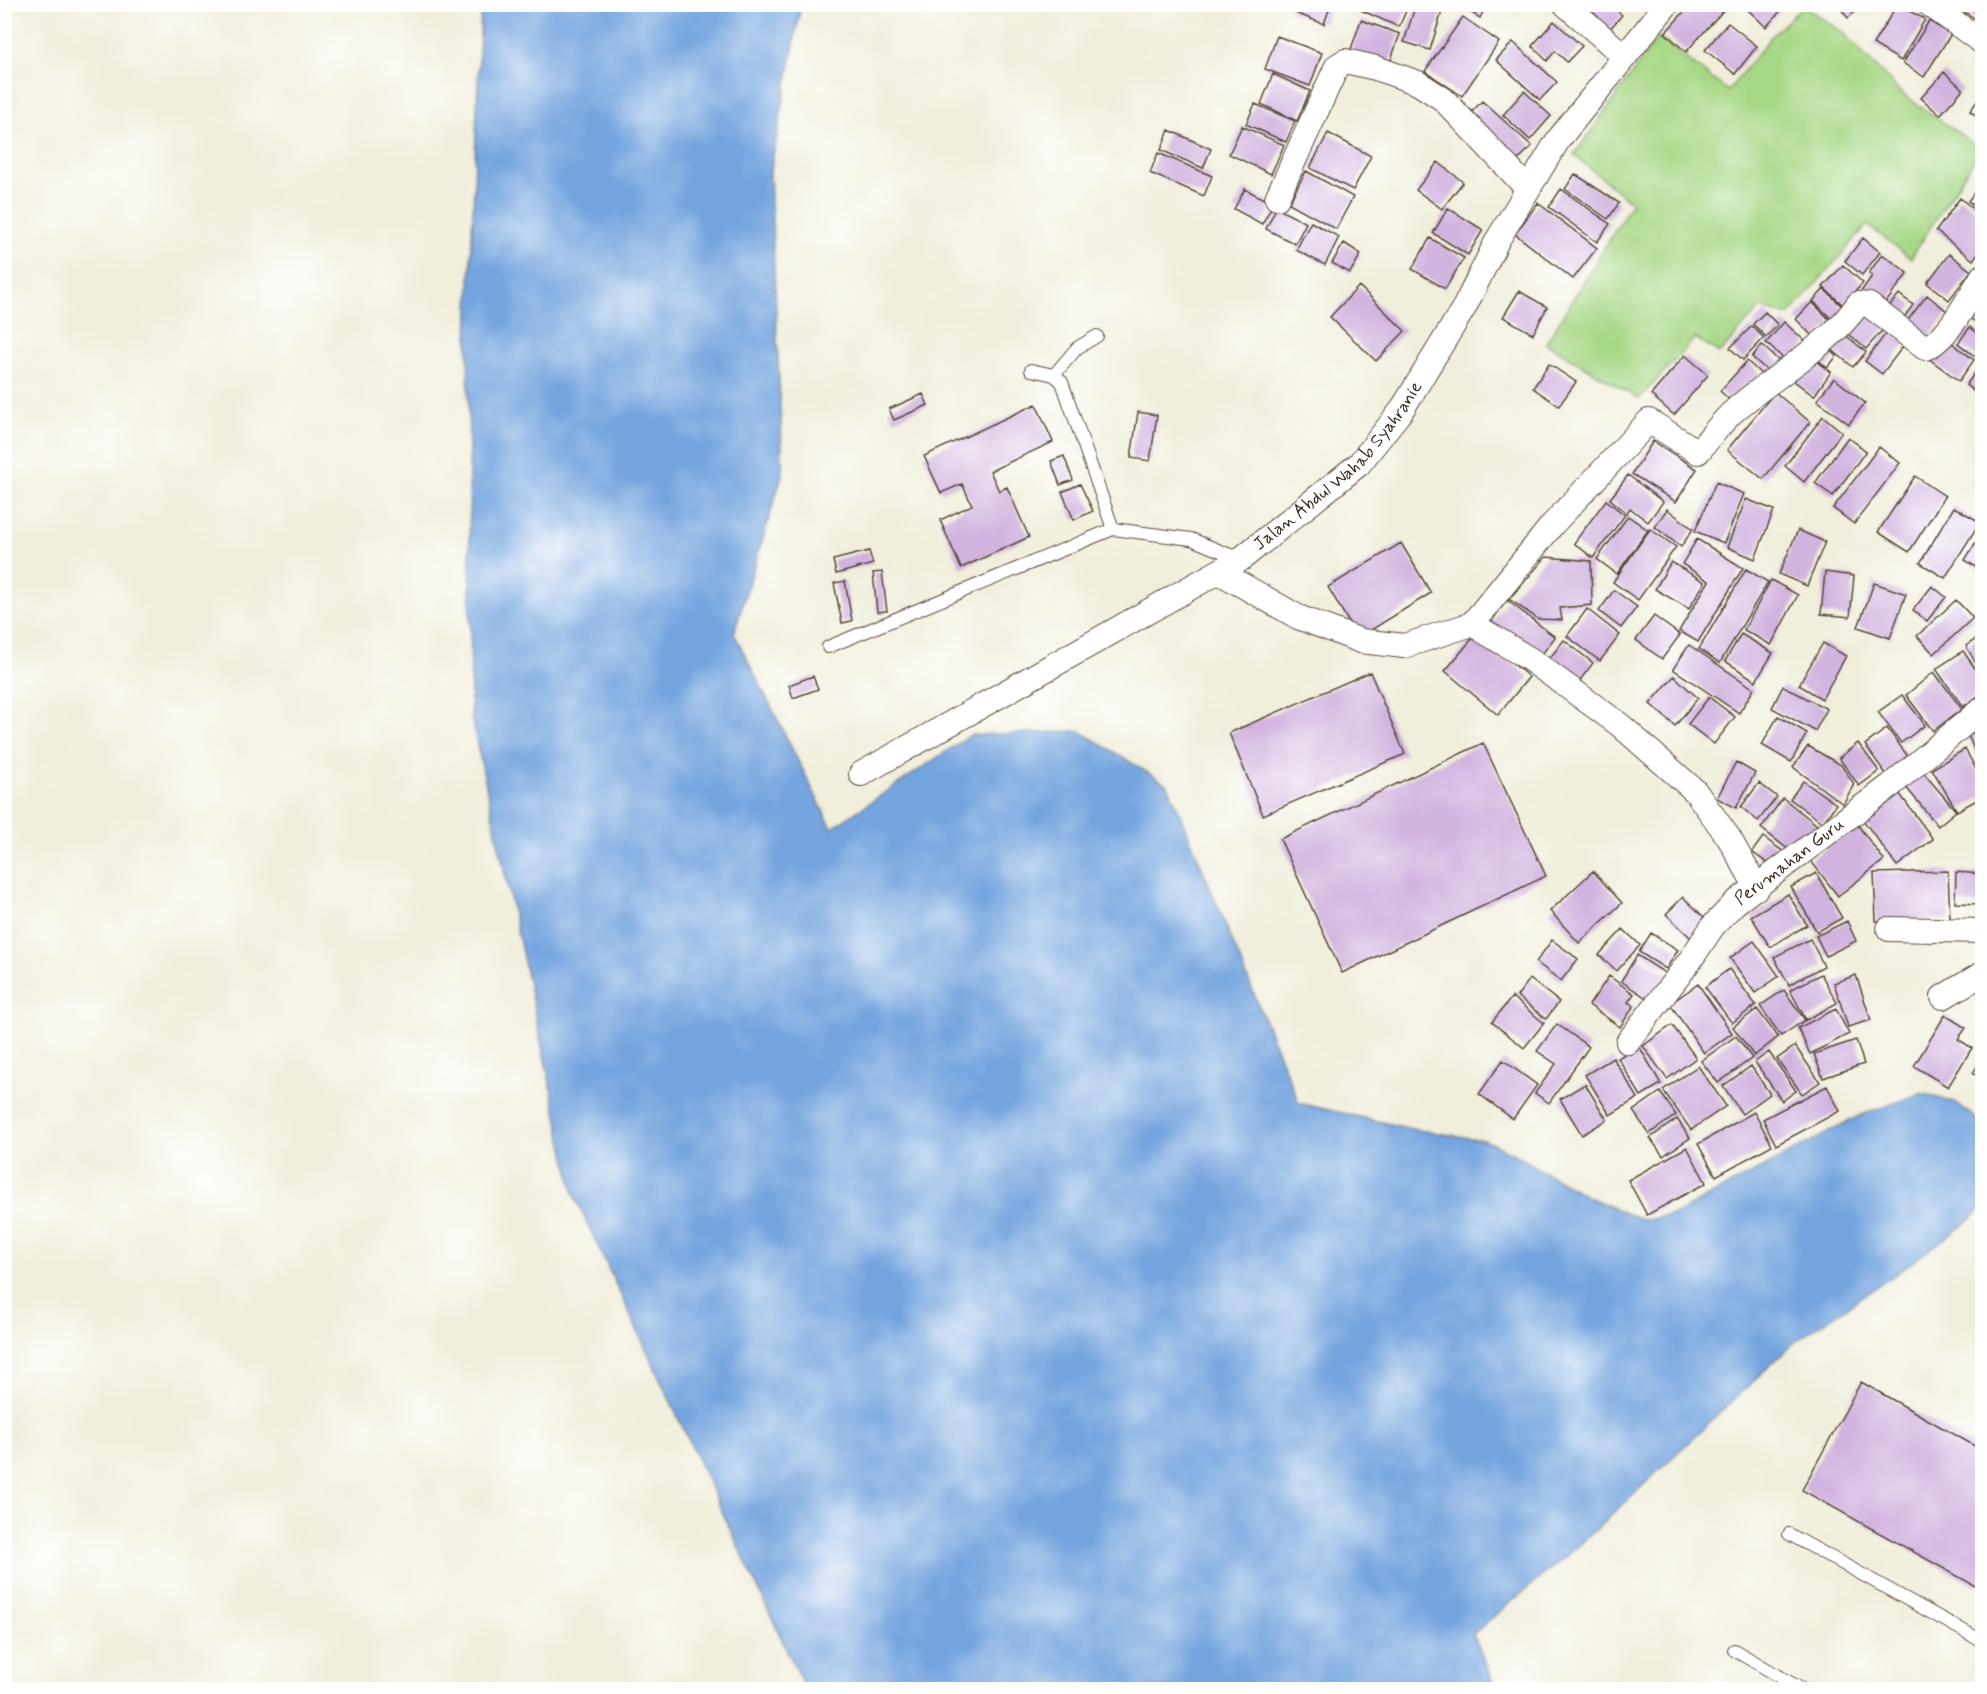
<svg xmlns="http://www.w3.org/2000/svg" width="1987" height="1694" font-family="Mynerve,sans-serif">
  <rect width="100%" height="100%" fill="#fff"/>
  <filter id="ink" filterUnits="userSpaceOnUse"><feTurbulence type="fractalNoise" baseFrequency=".0167" numOctaves="2"/><feDisplacementMap in="SourceGraphic" scale="12" xChannelSelector="R" yChannelSelector="G"/><feConvolveMatrix kernelMatrix="1 2 1 2 8 2 1 2 1" color-interpolation-filters="sRGB"/></filter>
  <filter id="wash" filterUnits="userSpaceOnUse"><feTurbulence type="fractalNoise" baseFrequency=".008" numOctaves="4" result="noise"/><feDisplacementMap in="SourceGraphic" scale="24" xChannelSelector="R" yChannelSelector="G"/><feGaussianBlur stdDeviation="1.35" result="paint"/><feColorMatrix in="noise" values="0 0 0 0 0 0 0 0 0 0 0 0 0 0 0 0 0 1.4 0 .05"/><feComposite in="paint" operator="in"/></filter>
  <g filter="url(#wash)">
    <rect width="100%" height="100%" fill="#f1eedb"/>
    <path fill="#a7d886" stroke="#718152" stroke-width="1.5" d="M1803,6L1841,31L1901,93L1981,149L1911,258L1867,225L1788,316L1761,307L1720,353L1695,338L1639,399L1546,343L1632,203L1574,155L1658,37L1728,91L1770,38Z"/>
    <path fill="#75a5df" stroke="#58687e" stroke-width="1.5" d="M481,5H801L770,173L783,472L734,633L832,828L971,735L1080,731L1168,785L1299,1103L1412,1129L1484,1140L1510,1152L1586,1196L1625,1213L1645,1220L1676,1214L1859,1116L1922,1093L1955,1103L1980,1121L1982,1128L1981,1209L1966,1223L1893,1276L1795,1342L1584,1541L1473,1634L1496,1689H805L574,1195L471,716L468,336Z"/>
    <g id="blocks">
      <path fill="#d1b4df" d="M1293,4H1331L1324,24L1290,11Z
        M1355,4H1409L1399,27L1354,7Z
        M1416,4L1444,5L1430,50L1404,42Z
        M1456,4H1487L1480,18Z
        M1575,4H1609L1622,15L1608,31Z
        M1691,4H1729L1686,52L1665,33Z
        M1837,4H1864L1848,18Z
        M1951,4H1982V23Z
        M1748,5H1786L1766,27L1745,7Z
        M1897,5L1925,19L1901,61L1873,44Z
        M1463,17L1499,42L1462,96L1425,71Z
        M1361,20L1400,34L1389,65L1350,52Z
        M1554,21L1582,46L1567,62L1555,51L1547,61L1532,46Z
        M1929,21L1951,34L1924,77L1903,63Z
        M1728,23L1757,46L1735,74L1705,50Z
        M1277,36L1322,53L1310,86L1265,69Z
        M1513,42L1557,82L1540,100L1496,60Z
        M1944,72L1963,89L1940,115L1921,98Z
        M1273,74L1310,91L1297,121L1261,104Z
        M1524,91L1551,116L1530,140L1503,115Z
        M1982,94V120L1970,111Z
        M1482,101L1532,146L1517,161L1468,116Z
        M1255,104L1295,121L1286,142L1246,124Z
        M1242,126L1284,145L1271,174L1229,154Z
        M1169,130L1211,149L1203,168L1161,150Z
        M1328,133L1371,156L1353,190L1310,168Z
        M1158,153L1212,176L1204,196L1150,173Z
        M1438,162L1463,182L1442,209L1416,190Z
        M1306,171L1353,197L1336,229L1289,203Z
        M1575,174L1619,203L1608,219L1565,189Z
        M1982,182V212L1968,201Z
        M1245,189L1273,204L1262,224L1234,209Z
        M1561,189L1610,224L1597,242L1549,207Z
        M1960,198L1982,216V247L1973,260L1936,231Z
        M1538,203L1597,248L1573,279L1515,234Z
        M1276,208L1306,223L1295,244L1266,229Z
        M1448,208L1483,230L1468,255L1433,233Z
        M1311,222L1339,237L1325,265L1296,250Z
        M1430,238L1464,258L1445,289L1412,269Z
        M1863,238L1880,252L1862,275L1845,261Z
        M1344,243L1361,254L1350,273L1332,263Z
        M1882,254L1908,273L1881,309L1860,293L1872,276L1869,273Z
        M1949,254L1971,271L1949,300L1927,283Z
        M1843,265L1863,283L1843,305L1823,287Z
        M1359,286L1405,331L1376,361L1330,317Z
        M1824,289L1848,312L1837,324L1813,301Z
        M1519,291L1547,307L1533,334L1503,317Z
        M1899,294L1913,305L1900,323L1885,312Z
        M1927,295L1948,312L1926,341L1905,324Z
        M1982,301V327L1970,318Z
        M1812,302L1832,322L1815,339L1796,319Z
        M1865,306L1887,325L1866,349L1844,330Z
        M1765,312L1778,325L1766,337L1753,324Z
        M1784,322L1807,343L1790,364L1766,343Z
        M1752,326L1764,338L1743,360L1730,348Z
        M1891,327L1908,340L1882,374L1865,361Z
        M1970,327L1982,337L1981,361L1958,343Z
        M1838,329L1866,352L1853,367L1825,344Z
        M1944,337L1974,360L1959,381L1928,358Z
        M1822,343L1837,356L1827,368L1812,354Z
        M1762,345L1783,365L1773,376L1752,357Z
        M1685,355L1708,375L1674,415L1651,395Z
        M1812,357L1831,372L1814,396L1794,381Z
        M1747,361L1761,374L1734,404L1720,391Z
        M1982,363V398L1966,385Z
        M1549,364L1576,382L1559,406L1533,388Z
        M1834,378L1865,403L1849,424L1817,400Z
        M1775,392L1810,422L1763,479L1727,450Z
        M923,394L928,405L894,420L889,409Z
        M1036,404L1053,442L990,471L999,491L1007,487L1029,537L961,568L940,520L972,505L962,484L941,493L924,456Z
        M1138,412L1157,415L1150,461L1131,458Z
        M1823,416L1842,432L1804,482L1785,466Z
        M1848,437L1866,451L1833,496L1815,483Z
        M1653,441L1697,469L1676,502L1632,474Z
        M1879,447L1900,463L1854,524L1833,508Z
        M1064,456L1073,480L1060,485L1051,461Z
        M1628,475L1663,502L1648,522L1630,508L1627,513L1610,499Z
        M1915,476L1945,496L1909,552L1878,532Z
        M1716,482L1744,494L1724,543L1695,531Z
        M1080,484L1093,511L1074,520L1062,492Z
        M1746,499L1774,510L1755,559L1727,547Z
        M1606,500L1625,515L1593,558L1574,543Z
        M1954,507L1980,522L1945,578L1920,563Z
        M1667,509L1693,529L1681,547L1655,527Z
        M1628,516L1648,530L1617,574L1597,559Z
        M1650,529L1676,547L1638,600L1613,582Z
        M1798,530L1825,542L1807,586L1779,574Z
        M1982,532V571L1965,560Z
        M1697,539L1743,568L1698,642L1679,631L1709,581L1682,564Z
        M1401,543L1431,593L1358,638L1328,587Z
        M869,551L873,564L836,574L833,560Z
        M1546,557L1591,561L1592,605L1560,608L1562,620L1538,619L1509,599Z
        M1671,562L1705,582L1689,609L1655,589Z
        M1746,569L1768,582L1720,663L1699,649Z
        M882,572L887,611L877,612L873,573Z
        M1825,572L1854,576L1850,617L1821,614Z
        M1771,580L1798,595L1771,645L1744,630Z
        M845,581L852,621L842,623L834,583Z
        M1874,583L1906,594L1890,638L1858,627Z
        M1932,586L1946,597L1927,621L1913,610Z
        M1614,590L1637,607L1621,628L1599,611Z
        M1507,600L1555,637L1536,662L1488,626Z
        M1956,600L1973,618L1934,654L1917,636Z
        M1587,609L1620,635L1600,661L1567,636Z
        M1654,616L1680,635L1662,659L1636,640Z
        M1477,633L1529,677L1498,715L1445,671Z
        M1741,634L1773,653L1756,681L1725,661Z
        M1982,635V674L1966,646Z
        M1564,640L1593,663L1575,687L1545,664Z
        M1823,643L1846,656L1822,699L1799,685Z
        M1689,645L1754,689L1739,713L1673,669Z
        M1963,651L1982,678V693L1963,707L1936,669Z
        M1370,672L1405,754L1263,815L1229,733Z
        M1934,672L1962,709L1933,731L1906,695Z
        M813,676L818,689L793,698L789,685Z
        M1674,676L1698,698L1675,726L1650,704Z
        M1783,686L1827,709L1815,731L1772,708Z
        M1902,695L1925,725L1901,743L1878,712Z
        M1709,697L1735,717L1714,744L1688,724Z
        M1778,716L1807,733L1791,762L1762,745Z
        M1887,728L1909,758L1886,774L1865,745Z
        M1982,729V769L1968,735Z
        M1483,743L1546,876L1342,973L1280,839Z
        M1858,743L1879,771L1859,786L1839,758Z
        M1808,746L1841,765L1854,784L1843,804L1793,767Z
        M1965,749L1982,780V797L1957,811L1932,769Z
        M1736,762L1755,773L1736,808L1717,798Z
        M1922,771L1956,811L1938,826L1905,786Z
        M1803,781L1836,804L1823,823L1790,799Z
        M1759,783L1777,797L1758,821L1741,807Z
        M1899,793L1933,839L1897,866L1863,820Z
        M1783,798L1817,825L1794,854L1761,828Z
        M1857,824L1884,860L1838,896L1810,860Z
        M1763,837L1788,855L1777,870L1752,852Z
        M1593,871L1622,903L1579,943L1550,911Z
        M1948,871L1950,919L1876,921L1874,873Z
        M1956,872L1982,874V904L1955,903Z
        M1816,873L1842,918L1817,932L1791,887Z
        M1788,894L1807,925L1770,947L1751,916Z
        M1683,897L1708,921L1692,939L1666,914Z
        M1847,921L1856,941L1826,956L1816,936Z
        M1623,929L1640,945L1617,971L1599,955Z
        M1651,933L1678,950L1666,969L1639,952Z
        M1810,939L1824,966L1789,985L1774,957Z
        M1552,940L1578,959L1561,981L1536,962Z
        M1754,941L1779,976L1755,993L1730,958Z
        M1637,955L1668,975L1651,1001L1621,981Z
        M1729,969L1756,1005L1732,1023L1705,987Z
        M1821,974L1837,1003L1806,1020L1790,990Z
        M1856,975L1871,1020L1848,1027L1834,983Z
        M1609,976L1634,994L1628,1002L1634,1006L1620,1027L1589,1005Z
        M1530,979L1559,1002L1546,1019L1517,996Z
        M1698,984L1732,1033L1704,1053L1670,1004Z
        M1784,990L1805,1020L1781,1036L1760,1006Z
        M1512,997L1544,1023L1524,1048L1492,1022Z
        M1757,1009L1778,1037L1754,1056L1733,1027Z
        M1836,1009L1849,1034L1810,1054L1798,1028Z
        M1945,1015L1966,1028L1958,1039L1972,1048L1948,1087L1914,1066Z
        M1557,1024L1589,1047L1549,1103L1535,1093L1556,1064L1537,1051Z
        M1672,1025L1696,1058L1667,1079L1643,1046Z
        M1736,1036L1752,1058L1718,1083L1701,1061Z
        M1856,1040L1864,1064L1823,1078L1814,1054Z
        M1639,1046L1661,1084L1641,1096L1618,1058Z
        M1795,1046L1820,1082L1802,1094L1777,1059Z
        M1769,1052L1796,1091L1782,1101L1755,1062Z
        M1613,1058L1638,1098L1610,1115L1585,1075Z
        M1982,1059V1080L1973,1073Z
        M1503,1060L1537,1085L1513,1119L1479,1094Z
        M1698,1066L1726,1106L1691,1130L1663,1090Z
        M1751,1066L1770,1094L1742,1114L1723,1086Z
        M1585,1084L1607,1120L1582,1135L1560,1099Z
        M1827,1086L1840,1111L1776,1145L1763,1119Z
        M1660,1092L1676,1115L1649,1134L1633,1111Z
        M1754,1112L1772,1145L1716,1176L1698,1144Z
        M1677,1119L1690,1138L1663,1156L1650,1138Z
        M1687,1147L1706,1183L1647,1215L1628,1180Z
        M1861,1382L1982,1450V1577L1977,1587L1802,1490Z"/>
    </g>
  </g>
  <g filter="url(#ink)">
    <use href="#blocks" fill-opacity="0" stroke="#56473a" stroke-width="1.5"/>
    <g fill="none" stroke-linecap="round" stroke-linejoin="round">
      <defs>
        <path id="lane" d="M1031,370L1054,375L1062,382L1113,529
          M1054,375L1077,348L1097,336
          M828,647L1113,529L1191,539L1240,559
          M1789,1534L1982,1641
          M1734,1650L1803,1690"/>
        <g id="street">
          <path d="M1565,4L1624,56"/>
          <path d="M1929,4L1982,42"/>
          <path d="M1277,198L1337,66L1345,61L1376,68L1418,83L1443,99L1528,189"/>
          <path d="M1219,572L1298,617L1361,641L1404,646L1472,624L1531,660L1620,725L1695,791L1729,838L1757,888"/>
          <path d="M1472,624L1553,524L1649,421L1698,452C1710,438 1721,422 1735,410C1772,377 1831,345 1858,304L1869,305L1925,348C1948,340 1969,297 1982,277"/>
          <path id="s1" d="M861,774L1241,559L1359,464L1401,411L1465,306L1498,239L1558,140L1667,4"/>
          <path d="M1889,929L1982,931"/>
          <path d="M1943,997L1982,974"/>
          <path id="s2" d="M1628,1042L1689,962L1713,926L1735,903L1890,786L1982,709"/>
        </g>
      </defs>
      <use href="#lane" stroke="#56473a" stroke-width="14"/>
      <use href="#street" stroke="#56473a" stroke-width="26"/>
      <use href="#lane" stroke="#fff" stroke-width="12"/>
      <use href="#street" stroke="#fff" stroke-width="24"/>
    </g>
  </g>
  <g text-anchor="middle" dominant-baseline="central" stroke-width="5" stroke-linejoin="round" paint-order="stroke">
    <g font-size="18" fill="#3b2a1e" stroke="#fff">
      <text stroke="none"><textPath href="#s1" startOffset="572">Jalan Abdul Wahab Syahranie</textPath></text>
      <text stroke="none"><textPath href="#s2" startOffset="244">Perumahan Guru</textPath></text>
    </g>
  </g>
  <rect width="1987" height="1694" fill="none" stroke="#fff" stroke-width="24"/>
</svg>
